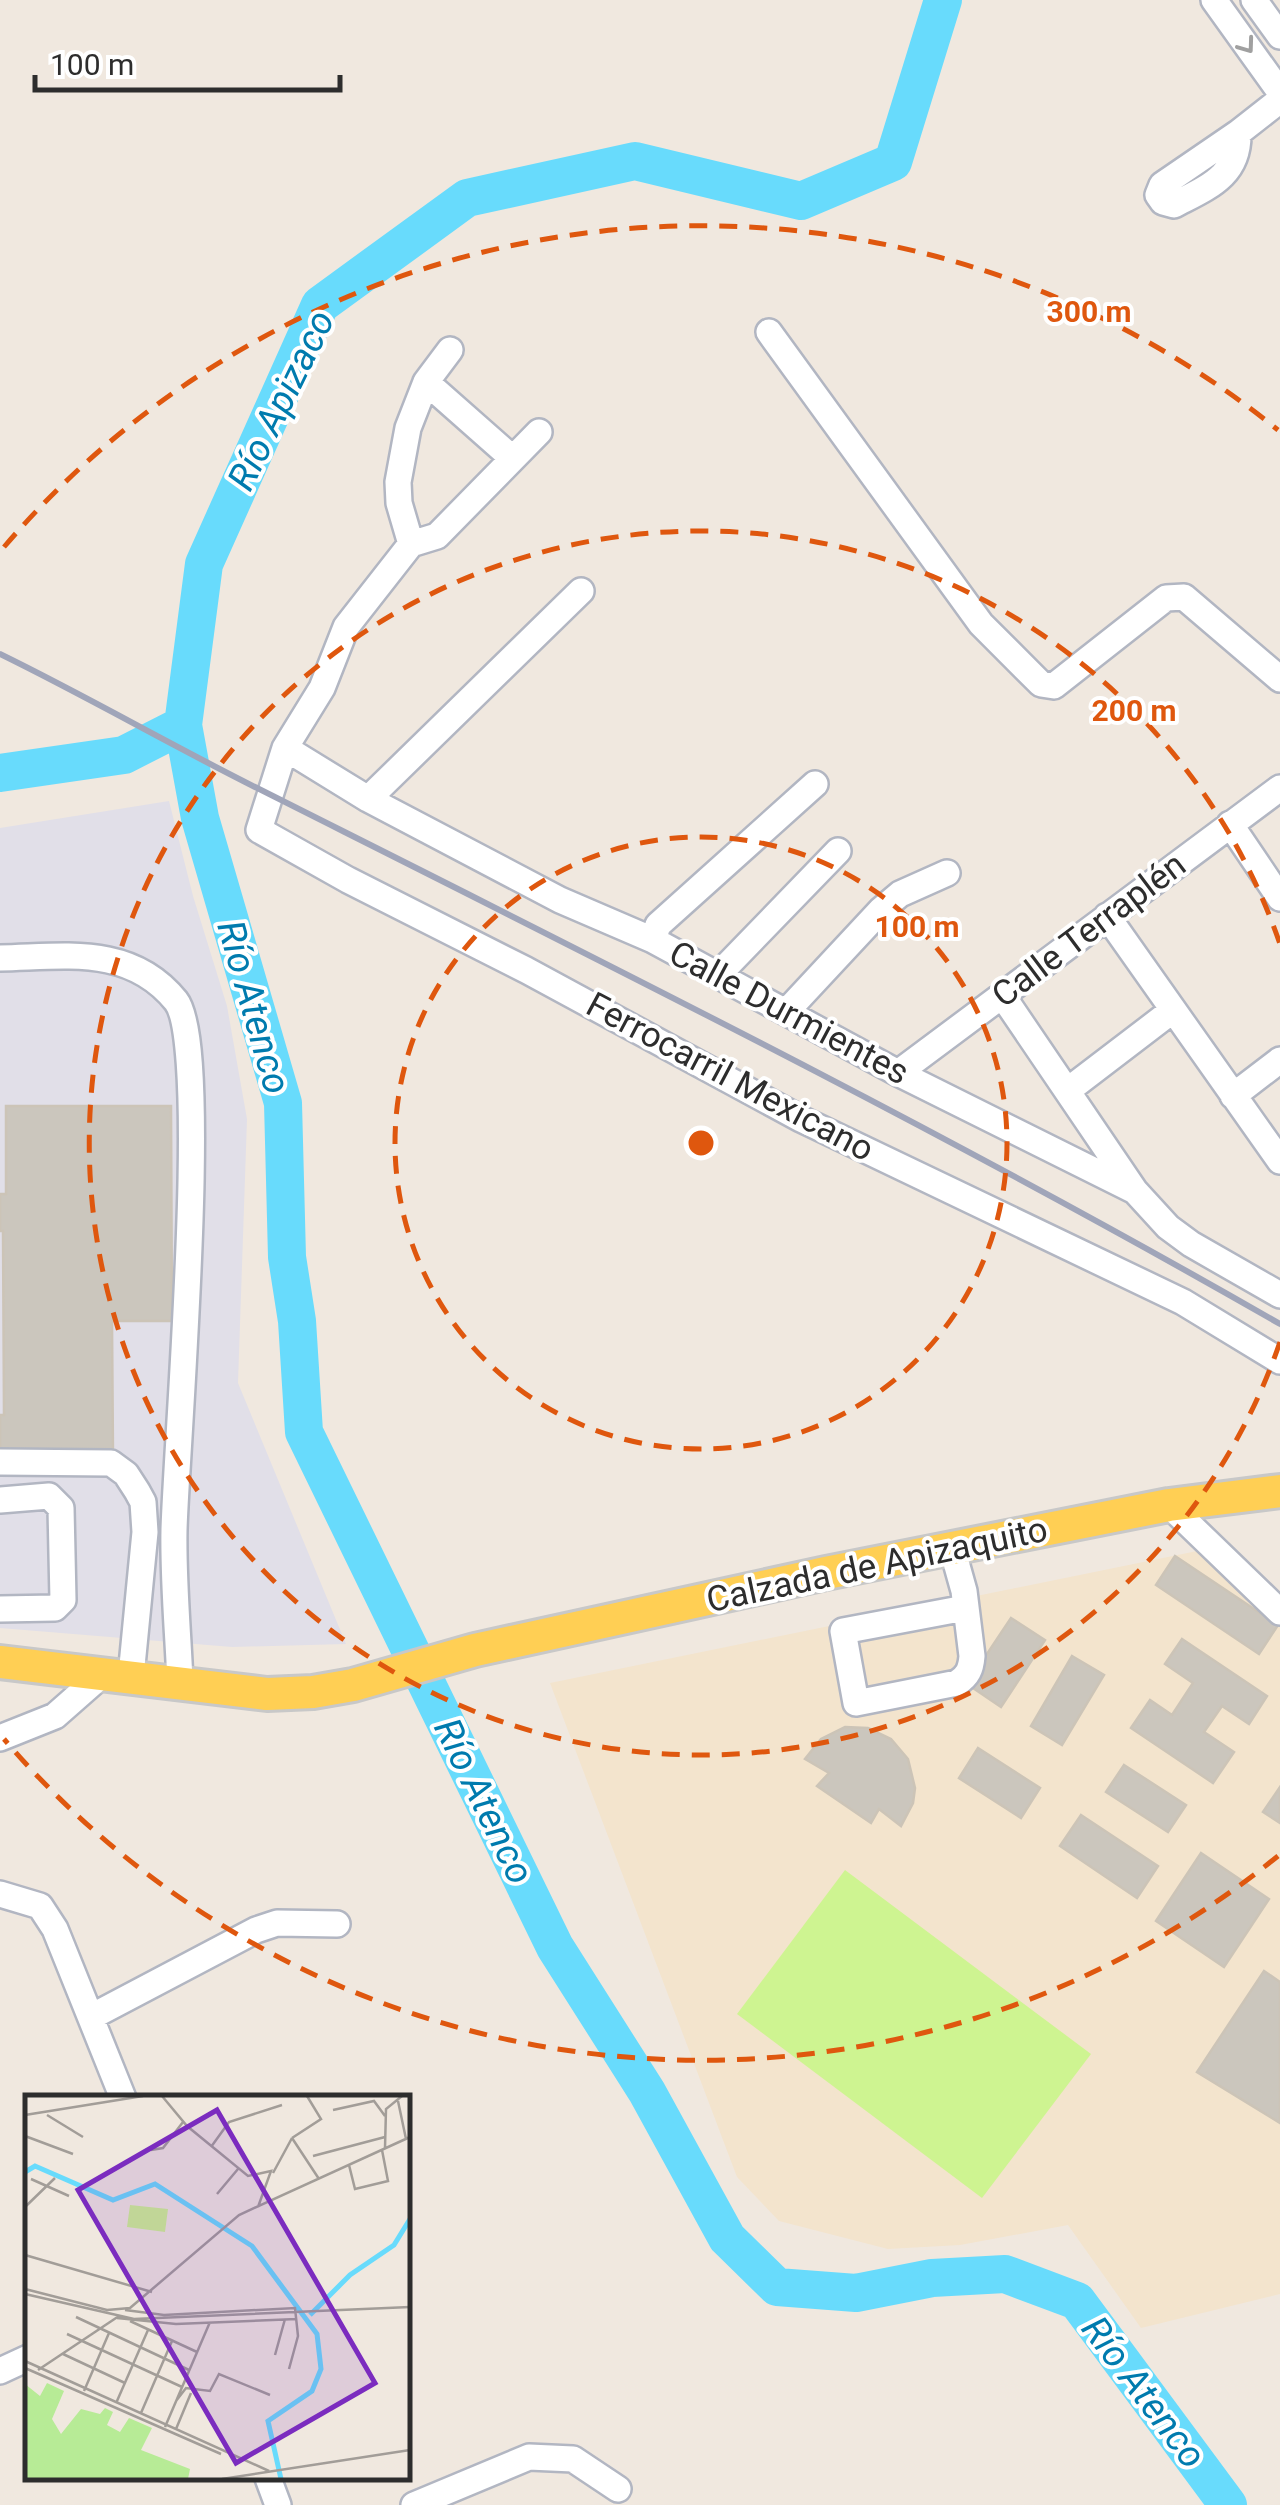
<svg xmlns="http://www.w3.org/2000/svg" width="1280" height="2505" font-family="Roboto,sans-serif">
  <rect width="100%" height="100%" fill="#f0e8df"/>
  <path fill="#e1dfe8" d="M169,801L193,896L227,1006L247,1119L238,1383L346,1644L232,1647L0,1628V828Z"/>
  <path fill="#f3e4cd" d="M1207,1549L1280,1621V2294L1141,2328L1068,2225L960,2245L888,2249L779,2221L737,2177L550,1683Z"/>
  <path fill="#cef491" d="M845,1870L1091,2054L982,2198L737,2014Z"/>
  <g fill="none" stroke-linecap="round" stroke-linejoin="round">
    <path stroke="#68dbfc" stroke-width="38" d="M943,0L893,162L801,201L635,161L467,198L320,305L204,564L183,725L200,818L283,1103L287,1257L297,1321L304,1432L555,1947L647,2092L727,2238L777,2287L856,2293L932,2278L1005,2274L1077,2301L1228,2505
      M0,773L124,755L183,725"/>
  </g>
  <path fill="#cbc6bd" stroke="#ccc4b7" stroke-width="2.5" d="M6,1106H171L172,1321H112L113,1454H0V1415H4L3,1231H0V1194H6Z
    M1175,1556L1278,1625L1259,1654L1156,1585Z
    M1011,1618L1045,1640L1001,1707L967,1684Z
    M1182,1639L1267,1696L1249,1724L1222,1706L1204,1732L1234,1752L1213,1783L1131,1728L1150,1700L1172,1715L1193,1683L1165,1664Z
    M1072,1656L1104,1675L1062,1745L1031,1726Z
    M845,1727L868,1728L891,1739L908,1759L915,1788L913,1803L901,1826L879,1809L871,1823L817,1786L829,1773L805,1759L821,1739Z
    M978,1748L1040,1788L1021,1818L959,1778Z
    M1124,1765L1186,1805L1168,1832L1106,1792Z
    M1280,1787V1823L1263,1812Z
    M1081,1815L1158,1866L1137,1898L1060,1846Z
    M1201,1853L1269,1899L1224,1967L1156,1921Z
    M1264,1971L1280,1982V2123L1197,2072Z"/>
  <g fill="none" stroke-linecap="round" stroke-linejoin="round">
    <defs>
      <path id="minor" d="M1214,0L1280,92
        M1254,0L1280,36
        M1238,133C1239,176 1208,187 1174,205L1163,202L1158,195L1162,185L1238,133L1280,100
        M769,332L981,624L1041,684L1054,686L1166,598L1184,597L1280,679
        M426,382L512,458
        M539,432L437,536L411,544L346,627L322,688L285,748L259,830L348,880L526,970L801,1119L1183,1302L1280,1361
        M411,544L399,503L398,482L408,428L426,382L450,350
        M285,748L368,799L560,900L653,940L898,1073L1135,1191L1168,1227L1191,1244L1280,1295
        M368,799L581,591
        M1230,824L1280,898
        M1107,916L1280,1161
        M653,940L658,925L815,784
        M0,958C64,957 130,944 176,1001C211,1046 176,1449 174,1530C173,1581 178,1632 180,1682
        M718,975L838,851
        M1002,995L1135,1191
        M786,1012L881,910L900,894L947,873
        M898,1073L1280,788
        M1067,1091L1173,1010
        M1233,1096L1280,1060
        M0,1462L111,1463L126,1474L137,1491L143,1502L145,1532L131,1676
        M0,1500L49,1496L61,1508L63,1600L55,1608L0,1609
        M1169,1505L1280,1612
        M952,1548L964,1591L972,1656C971,1669 968,1676 957,1683L856,1703L843,1631L965,1608
        M0,1738L55,1716L105,1672
        M0,1894L40,1906L55,1929L123,2098
        M91,2017L256,1930L277,1923L337,1924
        M0,2371L28,2358
        M268,2478L278,2505
        M414,2505L529,2457L573,2459L618,2489"/>
      <path id="major" d="M0,1662L267,1694L313,1692L353,1685L475,1650L826,1573L1169,1505L1280,1491"/>
    </defs>
    <use href="#minor" stroke="#b2b6c2" stroke-width="30"/>
    <use href="#major" stroke="#c8c8c8" stroke-width="38"/>
    <use href="#minor" stroke="#fff" stroke-width="25"/>
    <use href="#major" stroke="#ffcf54" stroke-width="32"/>
    <path stroke="#a0a5b9" stroke-width="6" d="M0,654C86,696 169,744 255,787C599,960 946,1132 1280,1324"/>
  </g>
  <defs><path id="oneway-chevron" d="M-2-3.5L2.5 0L-2 3.5" fill="none" stroke-width="1.6" stroke-linecap="round" stroke-linejoin="round" transform="scale(2.5)"/></defs>
  <use stroke="#a0a0a0" href="#oneway-chevron" transform="translate(1247 46) rotate(54)"/>
  <g fill="none" stroke="#df570e" stroke-width="5" stroke-dasharray="18 12">
    <circle cx="701" cy="1143" r="306"/>
    <path d="M1280 1342A612 612 0 1 1 1280 944"/>
    <path d="M1278 1856A917 917 0 0 1 4 1739M4 547A917 917 0 0 1 1278 430"/>
  </g>
  <g text-anchor="middle" dominant-baseline="central" stroke-width="8" stroke-linejoin="round" paint-order="stroke">
    <g font-size="35" fill="#2d2d2d" stroke="#fff">
      <text transform="translate(1089 930) rotate(-37)">Calle Terraplén</text>
      <text transform="translate(789 1013) rotate(28)">Calle Durmientes</text>
      <text transform="translate(730 1077) rotate(28)">Ferrocarril Mexicano</text>
      <text transform="translate(877 1565) rotate(-12)">Calzada de Apizaquito</text>
    </g>
    <g font-size="38" font-style="italic" fill="#007bae" stroke="#fff">
      <text transform="translate(281 400) rotate(-64)">Río Apizaco</text>
      <text transform="translate(254 1007) rotate(74)">Río Atenco</text>
      <text transform="translate(484 1801) rotate(64)">Río Atenco</text>
      <text transform="translate(1144 2392) rotate(53)">Río Atenco</text>
    </g>
  </g>
  <g transform="translate(25 2095)">
    <rect width="385" height="385" fill="#f0e8df"/>
    <path d="M22,288L39,296L27,324L36,339L56,314L75,319L80,313L88,317L82,330L95,337L104,323L127,333L116,355L165,374L163,384H0V289L15,301Z" fill="#b7eb96"/>
    <path d="M105,110L143,114L140,137L102,132Z" fill="#cef491"/>
    <path fill="none" stroke="#68dbfc" stroke-width="5" d="M0,77L10,71L88,105L130,89L227,151L292,239L296,274L287,296L243,326L256,384M285,220L325,180L369,150L385,124"/>
    <path fill="none" stroke="#a29d98" stroke-width="2.5" d="M137,1L162,31L223,81L246,76L233,112M373,6L381,44M308,15L349,6L360,21M0,20L118,1M22,20L58,42M0,41L48,59M267,43L296,24L282,1M267,43L294,84M186,52L204,27L257,10M360,53L361,14L377,1M126,55L138,53L158,27M288,61L360,42M324,70L330,94L363,86L357,55M248,78L267,43M6,84L44,101M192,99L213,74M0,112L30,83M0,160L127,197M0,194L82,215L105,213L214,120L385,42M0,199L109,224L385,212M100,215L139,220L270,213L273,241L264,274M51,222L164,275M92,223L151,229L272,224M105,226L172,257M42,239L157,292M38,259L100,288M250,260L260,224M0,266L244,376M0,273L196,359M13,275L94,221M59,296L84,238M92,306L123,235M151,306L161,293L185,296L194,279L245,300M116,318L147,246M140,332L185,227M151,334L166,298M197,384L385,355"/>
    <path fill="#7b2cbf" fill-opacity="0.15" stroke="#7b2cbf" stroke-width="5" d="M192,15L350,288L211,368L53,95Z"/>
    <rect width="385" height="385" fill="none" stroke="#2d2d2d" stroke-width="5"/>
  </g>
  <circle cx="701" cy="1143" r="15" fill="#df570e" stroke="#fff" stroke-width="5"/>
  <g font-size="30" text-anchor="middle" font-weight="bold" fill="#df570e" stroke="#fff" stroke-width="8" stroke-linejoin="round" paint-order="stroke">
    <text x="1089" y="322">300 m</text>
    <text x="1134" y="721">200 m</text>
    <text x="917" y="937">100 m</text>
  </g>
  <path d="M35 75v15h305v-15" fill="none" stroke="#2d2d2d" stroke-width="5"/>
  <text x="50" y="75" font-size="30" fill="#2d2d2d" stroke="#ffffff" stroke-width="8" paint-order="stroke">100 m</text>
</svg>
